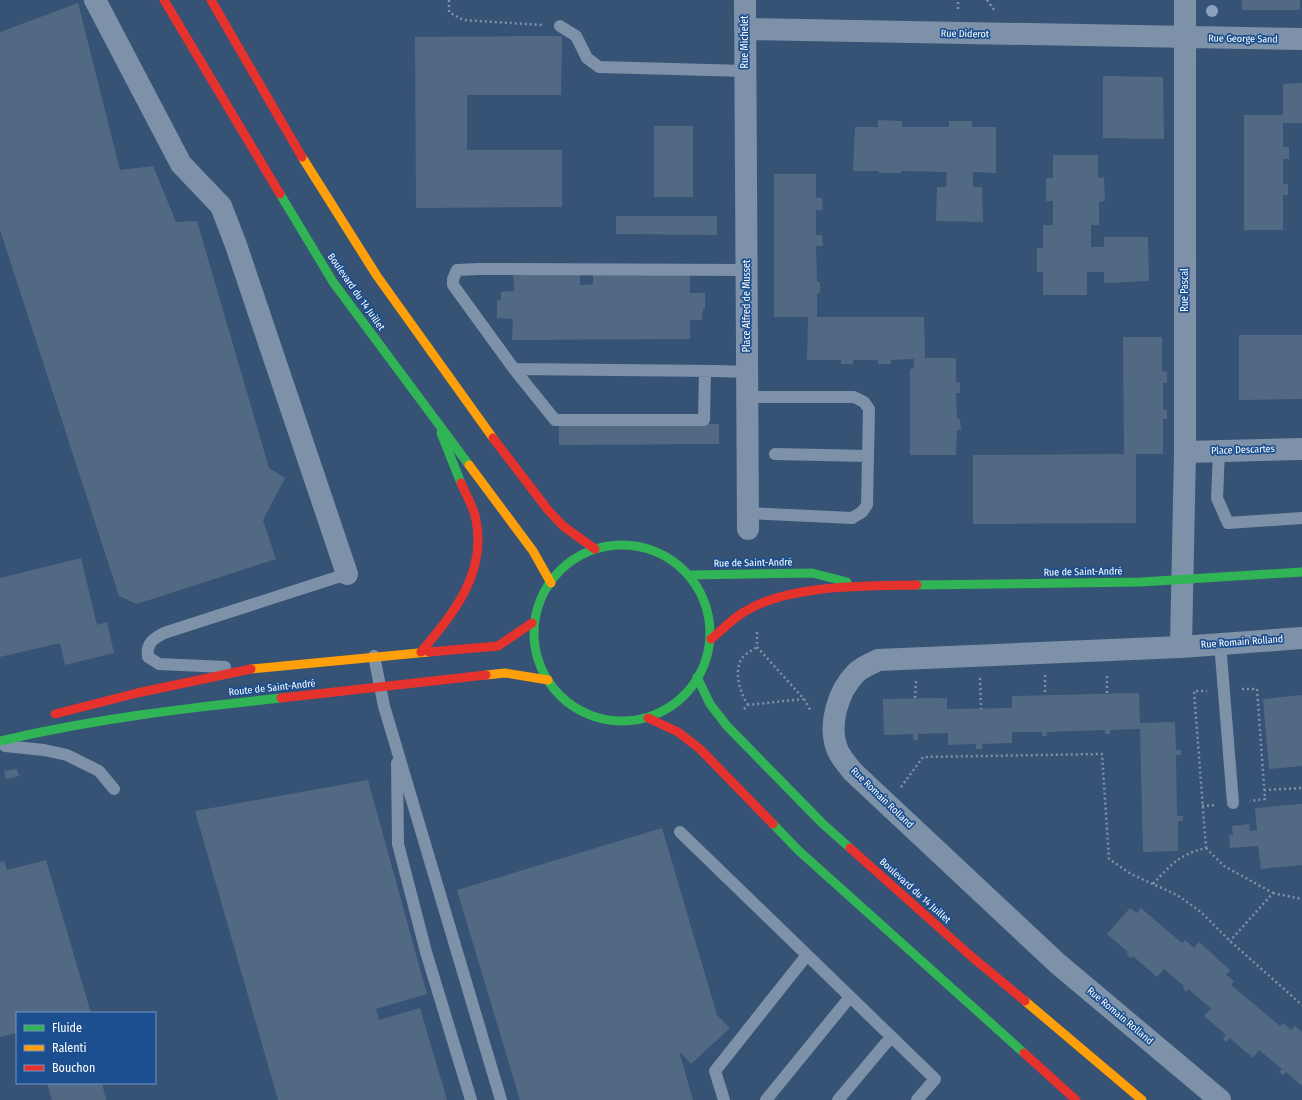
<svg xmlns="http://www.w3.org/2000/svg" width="1302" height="1100" font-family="'Fira Sans Condensed',sans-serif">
  <rect width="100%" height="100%" fill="#365274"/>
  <path fill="#526984" d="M1242,0H1300V10H1242Z
    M78,3L120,170L153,166L176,222L197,221L269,468L285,478L263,520L276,559L137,604L119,596L0,230V32Z
    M562,36L561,95H467V150H562V207L416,208L415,37Z
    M1103,76L1163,77L1164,139L1103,138Z
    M1302,83V123H1283V147H1289V159H1283V184H1288V195H1283V230H1244V115H1283V84Z
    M878,120L902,121V127H949V121H972V127H996V173L973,172V187H982L983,222L936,221L937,187H946L947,172L901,171V173H879V171H853L855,127H878Z
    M654,126H693V197H654Z
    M1053,155H1098V178L1104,177L1105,201L1099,202V225H1091V247H1104V237H1148L1149,281L1104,283V272H1087V295H1043V272H1037V248H1043V225H1053V201H1046V178H1053Z
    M774,174H816V198H822L823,210H816V235H822L823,246H816L817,282H820V293H817V317H924L925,358H956V382H960V393H956L957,419H960L961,430H957L956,455H910V369L914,368V359L891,360V364H878V360H853V364H841V360H807L808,317H774Z
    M616,216H717V235L616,234Z
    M513,272H580V285L593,284V272H690V293H705V309H703L702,320H690V339L512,340L513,319L497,318V300H501V292L514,291Z
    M1239,335H1302V399L1239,400Z
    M1123,337H1162V371L1167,372V383H1163V410H1167V419H1163V454H1136V523L973,524V455L1124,454Z
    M559,424H719V444L559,445Z
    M81,558L97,625L107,622L114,653L65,665L60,643L0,657V578Z
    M1139,693L1140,723L1175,722L1176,750H1181V755H1176L1177,816H1183V821H1178V851L1143,852L1140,729L1110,730V734H1105V730L1047,732V736H1042V732H1012V743L982,744V749H976V744L948,745V733L918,734V740H913V734L884,735L883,699L947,698V709L1012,708V696Z
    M1302,695V766L1269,769L1263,699Z
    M17,769L19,776L6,779L4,771Z
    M368,780L427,994L376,1009L379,1020L420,1008L447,1100H278L195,811Z
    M1302,804V865L1261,869L1258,846L1230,848L1229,835H1233L1232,826L1249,824L1250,831L1257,830L1255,808Z
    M662,828L717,1015L730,1028L691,1064L679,1051L693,1100H520L457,890Z
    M46,860L91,1013H17V1033L0,1037V862L4,861L7,870Z
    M1130,908L1137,913L1141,908L1182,943L1185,940L1194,948L1199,942L1230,970L1226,975L1234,981L1231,985L1280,1026L1283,1023L1291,1030L1295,1026L1302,1032V1086L1286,1072L1283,1075L1279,1072L1282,1069L1259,1050L1253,1058L1230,1038L1226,1042L1223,1038L1226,1035L1204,1016L1211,1008L1188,989L1186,992L1183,988L1184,986L1164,969L1157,977L1133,956L1131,958L1126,954L1128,952L1107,934Z
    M47,1083H102L106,1100H52Z"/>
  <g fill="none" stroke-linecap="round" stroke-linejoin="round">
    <path stroke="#7d92a8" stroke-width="2.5" stroke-dasharray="2 3" stroke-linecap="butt" d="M449,0V12L463,20L542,25
      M987,0L995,11
      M958,9V0
      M757,632V647L804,699L811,711
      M1045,675V695
      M980,678L981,709
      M1242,689H1257L1265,799L1250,801
      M1107,693V673
      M915,698L916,681
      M748,705C740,693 732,668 744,656C748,652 753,650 757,647
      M744,709L748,705L803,699
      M901,787L923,757L1102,754L1109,859L1131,874L1177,895L1201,912L1230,941L1302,1005
      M1264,790L1302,788
      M1202,806L1216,805
      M1206,848L1224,866L1273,893L1230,941
      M1153,884C1172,864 1178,855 1206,848L1194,691H1207
      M1273,893L1302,899"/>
    <path stroke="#7d92a8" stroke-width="12" d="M560,26L576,36L587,58L599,67L746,71
      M514,369L453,285V279L457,270L479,269L747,270
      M705,371L704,420H555L514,369L716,371L747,372
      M747,397H854L864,402L869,409L867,505L862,512L852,518L748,513
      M1219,451L1217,498L1228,523L1302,518
      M775,454L868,456
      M1220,643L1233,803
      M374,656L384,706L501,1100
      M225,667L159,664L148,657C146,643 153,639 164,633L347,574
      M5,746L44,750L67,755L99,771L114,789
      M397,763L398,844L426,952L471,1100
      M680,832L935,1079L917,1100
      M724,1100L715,1071L807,955
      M766,1100L850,997
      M838,1100L891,1037"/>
    <path stroke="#7d92a8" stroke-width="22" d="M95,0L181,164L221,206L236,245L347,574
      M745,0L748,529
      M745,29L1302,39
      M1185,452L1302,449
      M1181,647L1185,452V0
      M1220,1100L1057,963L852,771C848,765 841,758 838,751C827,726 838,691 856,673C862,667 871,664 878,660L1181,647L1302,638"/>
    <path stroke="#30b455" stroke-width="9" d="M280,194L333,282L469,465
      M441,433L461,483
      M534 633a88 88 0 1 1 176 0a88 88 0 1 1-176 0Z
      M690,575L812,573L847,582
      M917,585L1141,582L1302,572
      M697,677L710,704L727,726L823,824L850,848
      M0,741C93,719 186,708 281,698
      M773,824L798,850L1024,1053"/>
    <path stroke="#ff9f0a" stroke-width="9" d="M302,157L377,276L493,438
      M469,465L533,551L551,583
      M251,669L429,652
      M486,675L505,673L548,680
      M1025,1001L1142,1100"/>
    <path stroke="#e5322d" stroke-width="9" d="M164,0L280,194
      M211,0L302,157
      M493,438L548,510L563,526L595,549
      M711,639C722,630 732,619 744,612C788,584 866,586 917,585
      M421,652C453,614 487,573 476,520C474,507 466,495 461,483
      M429,652L498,646L532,623
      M281,698L486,675
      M55,714L137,693L251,669
      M648,718L678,732L700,749L773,824
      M850,848L972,957L1025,1001
      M1024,1053L1076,1100"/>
  </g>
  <circle fill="#8aa2be" cx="1212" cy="11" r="6"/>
  <g text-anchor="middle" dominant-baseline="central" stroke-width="3.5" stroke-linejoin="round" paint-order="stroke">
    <g font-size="10" fill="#fff" stroke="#1b4f8f">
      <text transform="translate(965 34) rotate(1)">Rue Diderot</text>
      <text transform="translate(1243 39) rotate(1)">Rue George Sand</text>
      <text transform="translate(745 42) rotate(-90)">Rue Michelet</text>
      <text transform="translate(1185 290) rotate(-90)">Rue Pascal</text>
      <text transform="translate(356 292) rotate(55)">Boulevard du 14 Juillet</text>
      <text transform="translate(747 306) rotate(-90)">Place Alfred de Musset</text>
      <text transform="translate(1243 450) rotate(-2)">Place Descartes</text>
      <text transform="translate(753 563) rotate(-1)">Rue de Saint-André</text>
      <text transform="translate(1083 572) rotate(-1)">Rue de Saint-André</text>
      <text transform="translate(1242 642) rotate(-4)">Rue Romain Rolland</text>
      <text transform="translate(272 688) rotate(-6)">Route de Saint-André</text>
      <text transform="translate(882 798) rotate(44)">Rue Romain Rolland</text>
      <text transform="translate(915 891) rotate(42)">Boulevard du 14 Juillet</text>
      <text transform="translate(1120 1016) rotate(40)">Rue Romain Rolland</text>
    </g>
  </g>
  <rect x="16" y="1012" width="140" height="72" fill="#1b4f8f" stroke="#7695bc"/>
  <rect x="24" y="1025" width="20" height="6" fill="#30b455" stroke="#7695bc"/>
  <text x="52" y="1032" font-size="12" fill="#ffffff">Fluide</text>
  <rect x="24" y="1045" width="20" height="6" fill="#ff9f0a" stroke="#7695bc"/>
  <text x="52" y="1052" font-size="12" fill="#ffffff">Ralenti</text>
  <rect x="24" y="1065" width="20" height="6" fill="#e5322d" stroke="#7695bc"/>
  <text x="52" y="1072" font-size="12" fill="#ffffff">Bouchon</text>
</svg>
